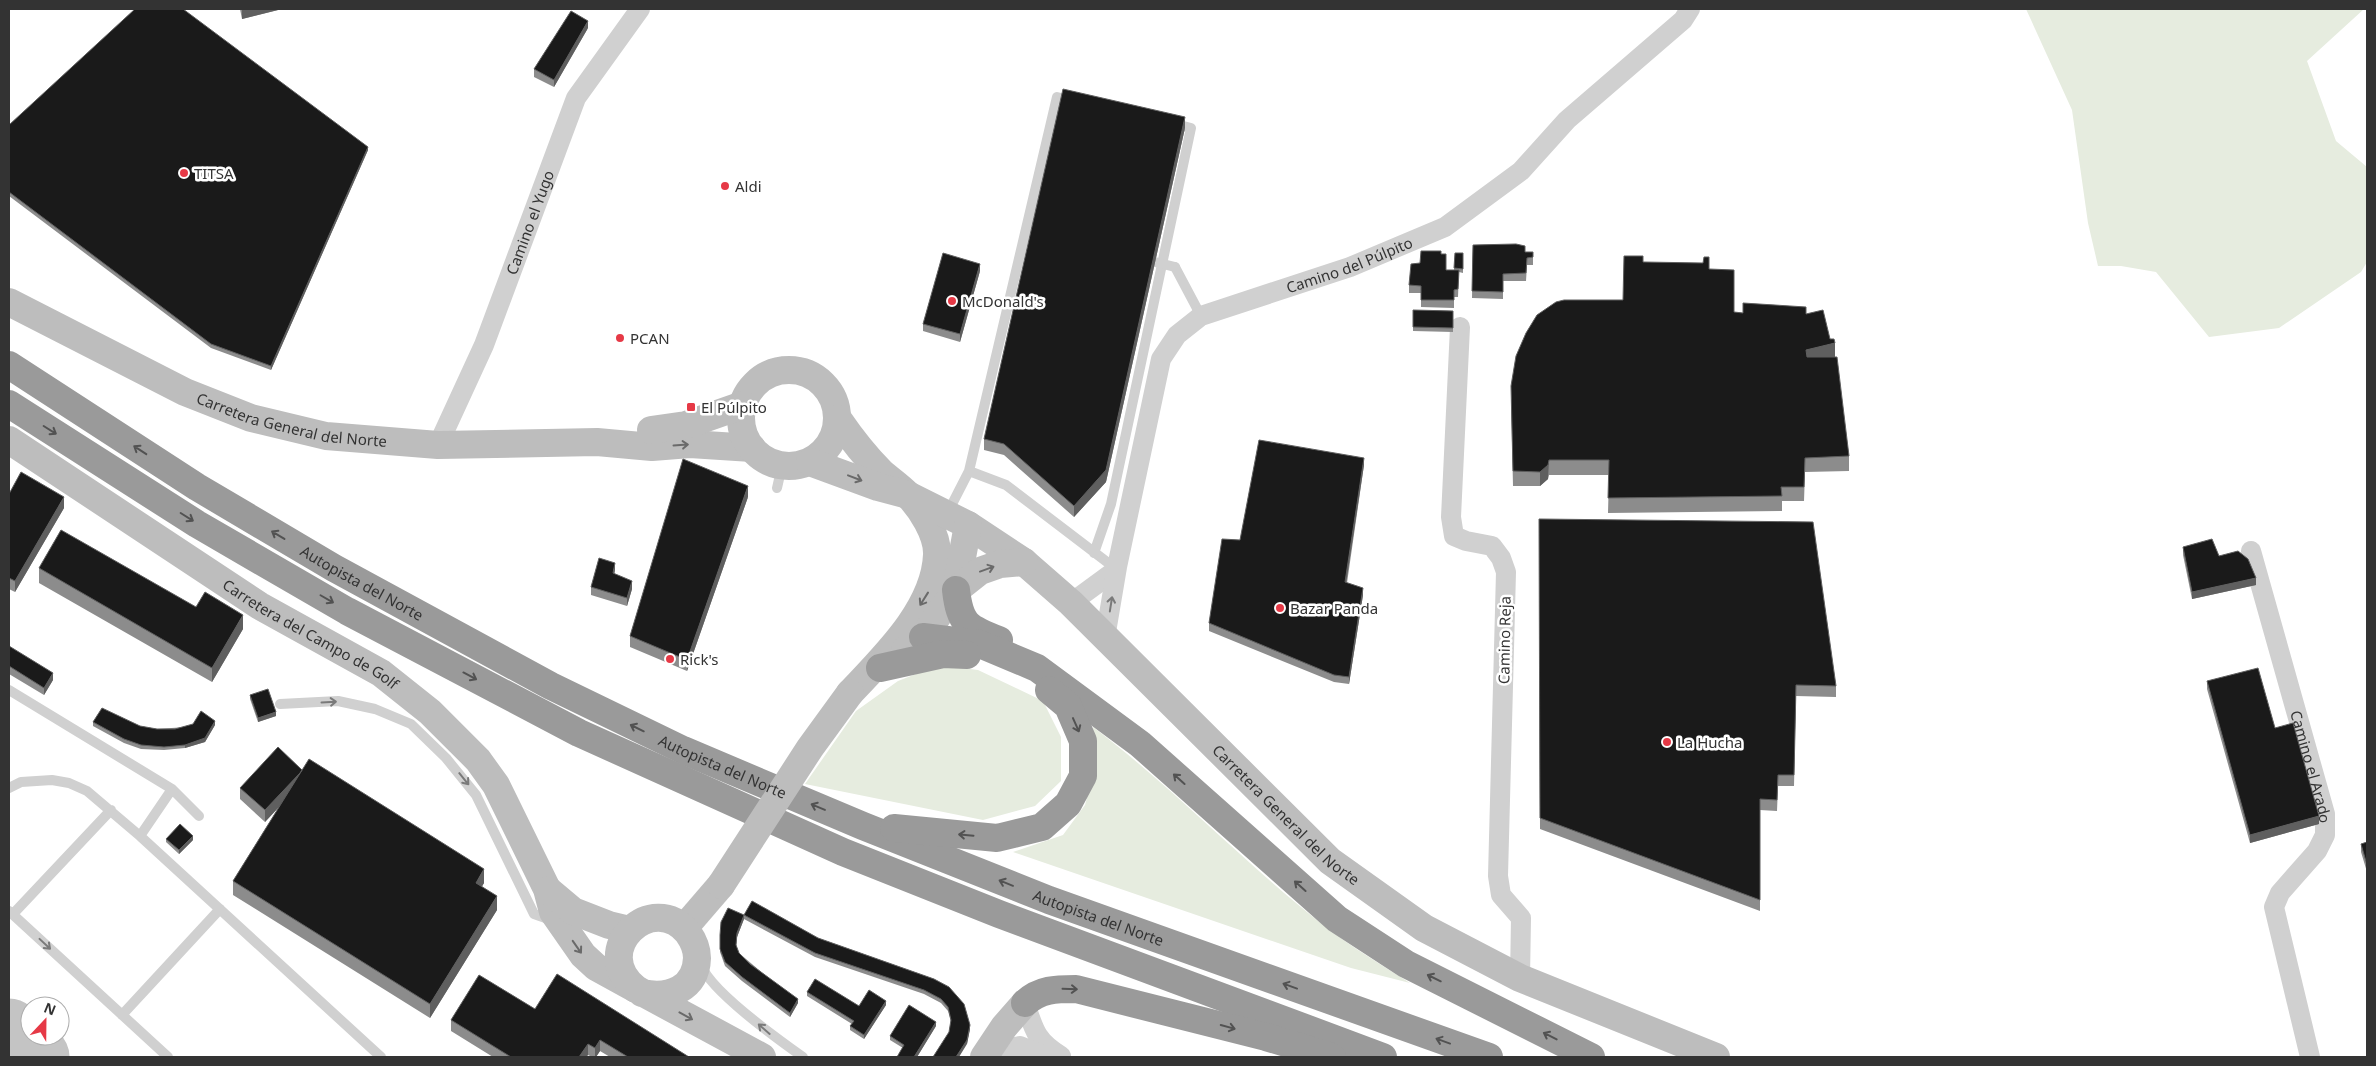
<svg xmlns="http://www.w3.org/2000/svg" width="2376" height="1066" font-family="'Noto Sans',sans-serif">
  <rect width="100%" height="100%" fill="#fff"/>
  <path fill="#e6ecdf" d="M2026,9H2364L2307,61L2336,141L2367,167V262L2361,272L2279,328L2209,337L2156,272L2121,266H2098L2088,223L2072,110Z
    M939,665L978,670L1043,701L1061,737V781L1035,806L983,820L805,784L856,711L898,681Z
    M1093,727C1175,789 1246,865 1327,928C1353,948 1382,965 1410,983L1351,968L1013,852L1063,835L1085,805L1096,765Z"/>
  <g fill="none" stroke-linecap="round" stroke-linejoin="round">
    <path stroke="#c4c4c4" stroke-width="65" d="M9,1031L37,1057"/>
    <path stroke="#d0d0d0" stroke-width="10" d="M1175,267L1201,316
      M969,471L1006,485L1107,562L1117,567
      M777,488L782,466
      M947,514L969,471L1057,97L1072,101
      M1094,553L1111,504L1191,128L1172,123
      M9,690L172,789L199,816
      M280,704L338,701L375,709L411,724L446,758L476,795L534,914L551,920
      M9,788L21,782L52,780L69,783L87,791L140,836L381,1057
      M140,836L172,789
      M9,911L168,1057
      M13,914L111,810
      M701,965C711,991 779,1040 803,1057
      M122,1015L220,909"/>
    <g stroke="#d0d0d0" stroke-width="20">
      <path d="M1460,327L1451,517L1454,536L1466,541L1492,546L1501,558L1506,572L1498,876L1501,895L1521,918L1520,978"/>
      <path id="s1" d="M438,445L484,345L576,98L640,9"/>
      <path id="s2" d="M2251,551L2325,814V835L2317,851L2280,893L2274,907L2310,1057"/>
      <path d="M1071,603L1116,570"/>
      <path id="s3" d="M1105,638L1117,567L1161,359L1177,335L1201,316L1350,267L1445,227L1521,171L1567,120L1683,20L1690,9"/>
      <path d="M1025,1003C1034,1030 1036,1041 1061,1056"/>
      <path d="M986,1053L1020,1046L1045,1056H1059"/>
    </g>
    <g stroke="#bdbdbd" stroke-width="28">
      <path id="s4" d="M9,302L185,392L251,418L326,436L438,445L597,442L652,447L690,444L752,448"/>
      <circle cx="789" cy="418" r="48"/>
      <path d="M838,419C851,438 865,456 881,472C890,480 899,486 907,494C921,508 938,535 937,555C935,608 885,656 850,693"/>
      <path d="M651,430L686,425L743,405"/>
      <path id="s5" d="M9,440L260,606L381,673L430,712L478,760L496,785L547,889L553,912L583,955L596,967L636,989"/>
      <path id="s6" d="M810,462L878,487L908,495L968,525L1024,562L1071,603L1330,861L1424,928L1520,978L1716,1057"/>
      <path d="M956,590L968,525"/>
      <path d="M905,650L923,637L956,590L980,571L1000,564L1024,562"/>
      <path d="M548,890L573,911L609,925L630,930"/>
      <path d="M684,928L721,885"/>
      <path d="M642,993C669,999 696,989 697,958C697,948 693,940 688,933C652,889 588,951 636,989L762,1057"/>
      <path d="M984,1057L1004,1027L1025,1003"/>
    </g>
    <g stroke="#9a9a9a" stroke-width="28">
      <path id="s7" d="M9,365L197,487L334,568L551,686L683,750L863,826L1049,900L1489,1057"/>
      <path d="M9,404L197,524L347,611L579,733L843,852L999,914L1383,1057"/>
      <path d="M956,590C960,624 967,628 999,640"/>
      <path d="M923,637L980,644L1037,668L1140,744L1337,919L1406,964L1591,1057"/>
      <path d="M880,668L943,654L967,655"/>
      <path d="M894,828L997,838L1042,827L1068,804L1083,776V741L1068,706L1049,690"/>
      <path d="M1025,1003C1040,989 1056,989 1076,989L1266,1037L1332,1057"/>
    </g>
    <path stroke="#d0d0d0" stroke-width="10" d="M1155,262L1175,267"/>
    <path stroke="#bdbdbd" stroke-width="28" d="M721,885L810,748L850,693"/>
  </g>
  <path fill="#8c8c8c" d="M240,9H282L242,19Z
    M588,28L554,87L534,77V69Z
    M9,125L368,150L271,370L211,348L9,196Z
    M1185,128L1106,482L1074,517L1004,455L984,450V439Z
    M1473,245L1525,252H1533V265H1527L1526,281H1503V299L1472,298Z
    M1455,253H1463V273L1459,272L1458,297H1454V308L1421,307V293H1409V285L1420,263L1441,254L1446,270H1454Z
    M1643,262L1709,269L1734,312L1743,313V303L1806,314L1830,339L1835,357L1849,456V471L1805,472L1804,501H1782V511L1608,513L1609,475H1549L1548,479L1540,486H1513L1511,400L1623,300Z
    M980,271L960,342L923,331V324Z
    M1413,310L1453,311V332L1413,331Z
    M1364,465L1347,583L1363,595L1349,684L1334,682L1209,631V623L1240,540Z
    M9,494L64,508L15,592L9,589Z
    M748,497L687,671L630,647V636Z
    M1539,519L1836,686V697L1796,696L1794,786H1778L1777,811L1760,810V911L1540,829Z
    M2183,547L2219,556L2256,585L2192,599L2183,555Z
    M39,568L196,607L243,629L212,682L39,583Z
    M615,570L614,574L632,589L627,606L591,595V587Z
    M9,646L53,680L44,695L9,674Z
    M2207,681L2275,728L2319,824L2250,843L2207,689Z
    M250,695L276,716L258,722L250,699Z
    M93,722L140,726L157,729L215,725L205,742L185,748L164,750L141,749L124,743L93,726Z
    M302,770L484,883L482,886L497,910L430,1018L233,895V881L279,807L265,822L240,799V788Z
    M166,839L193,840L179,854L166,842Z
    M2367,842V872L2361,852V844Z
    M744,915L818,938L934,979L970,1029L967,1044L949,1032L951,1022L948,1011L941,1003L924,994L815,957L744,919L737,937L736,945L739,953L798,1003L790,1017L742,981L725,966L720,952V935Z
    M807,992L859,1006L886,1005L864,1039L850,1030V1026L852,1024L807,996Z
    M535,1009L689,1057H610L600,1051L596,1057H592L588,1055L586,1057H493L451,1031V1020Z
    M936,1026L917,1057H897L903,1048L890,1040V1036Z"/>
  <path fill="#5f5f5f" d="M242,9H282L242,19Z
    M588,21V28L554,87V80Z
    M1185,117V128L1106,482L1074,517V506Z
    M368,147V150L271,370V366Z
    M980,264V271L960,342V334Z
    M1835,343V357L1806,365V350Z
    M1364,458V465L1345,590V582Z
    M1549,460L1548,479L1540,486V472Z
    M748,486V497L687,671V660Z
    M64,497V508L15,592V581Z
    M615,563V570L613,581V573Z
    M2256,578V585L2192,599V592Z
    M632,581V589L627,606V598Z
    M1363,588V595L1349,684V677Z
    M243,615V629L212,682V668Z
    M53,673V680L44,695V688Z
    M276,712V716L258,722V718Z
    M215,721V725L205,742L185,748V745Z
    M303,770V781L265,822V810Z
    M2319,816V824L2250,843V835Z
    M193,836V840L179,854V850Z
    M484,869V883L476,897V883Z
    M497,896V910L430,1018V1004Z
    M744,915V919L737,937L736,948L737,933Z
    M798,999V1003L790,1017V1013Z
    M886,1001V1005L864,1039V1035Z
    M936,1022V1026L917,1057H914Z
    M970,1025V1029L967,1044L959,1057H956Z
    M600,1040V1051L596,1057H595V1048Z
    M588,1044V1055L586,1057H579Z"/>
  <path fill="#1a1a1a" stroke="#5f5f5f" d="M135,9H183L368,147L271,366L211,344L9,192V125Z
    M571,11L588,21L554,80L534,69Z
    M1063,89L1185,117L1106,470L1074,506L1004,444L984,439Z
    M1516,244L1525,246V252H1533V257L1527,258L1526,273L1503,274V292L1472,291L1473,245Z
    M1421,251H1441V254H1446V270H1459L1458,289L1454,290V300H1421V286L1409,285L1411,264L1420,263Z
    M943,253L980,264L960,334L923,324Z
    M1455,253H1463V269L1454,268Z
    M1624,256H1643V262L1703,263L1704,257H1709V269L1734,270V312L1743,313V303L1806,307V314L1823,310L1830,339H1834L1835,343L1806,350L1807,357H1837L1849,456L1805,458L1804,487H1781L1782,496L1608,498L1609,460H1549L1548,465L1540,472L1513,471L1511,386L1516,356L1526,333L1537,315L1556,302L1564,300H1623Z
    M1413,310L1453,311V328L1413,327Z
    M1259,440L1364,458L1345,582L1363,588L1349,677L1334,675L1209,623L1222,539L1240,540Z
    M683,459L748,486L687,660L630,636Z
    M21,472L64,497L15,581L9,578V494Z
    M1539,519L1813,522L1836,686L1796,685L1794,775H1778L1777,800L1760,799V900L1540,818Z
    M61,530L196,607L205,592L243,615L212,668L39,568Z
    M2212,539L2219,556L2238,551L2248,559L2256,578L2192,592L2183,547Z
    M599,558L615,563L613,573L632,581L627,598L591,587Z
    M9,646L53,673L44,688L9,666Z
    M2258,668L2275,728L2293,723L2319,816L2250,835L2207,681Z
    M268,689L276,712L258,718L250,695Z
    M102,708L140,726L157,729H175L193,724L201,711L215,721L205,738L185,745L164,747L141,745L124,739L93,722Z
    M278,747L302,770L300,773L265,810L240,788Z
    M309,759L484,869L476,883L497,896L430,1004L233,881Z
    M180,824L193,836L179,850L166,839Z
    M2367,842V865L2361,844Z
    M752,901L818,938L934,979L949,987L964,1004L970,1025L967,1040L956,1057H933L949,1032L951,1020L948,1007L941,999L924,990L815,953L744,915Z
    M728,908L744,915L737,933L736,945L739,953L750,964L798,999L790,1013L742,977L725,962L720,949V935L721,922Z
    M557,974L689,1057H628L600,1040L595,1048L588,1044L579,1057H511L451,1020L479,975L535,1009Z
    M815,979L859,1006L869,990L886,1001L864,1035L850,1026L854,1021L807,992Z
    M909,1005L936,1022L914,1057H897L904,1045L890,1036Z"/>
  <defs><path id="oneway-shaft" d="M-6 0H5M1.5-3L5.5 0L1.5 3" fill="none" stroke-width="1.6" stroke-linecap="round" stroke-linejoin="round" transform="scale(1.25)"/></defs>
  <g stroke="#525252">
    <use href="#oneway-shaft" transform="translate(50 430) rotate(32)"/>
    <use href="#oneway-shaft" transform="translate(140 450) rotate(-147)"/>
    <use href="#oneway-shaft" transform="translate(187 517) rotate(32)"/>
    <use href="#oneway-shaft" transform="translate(278 535) rotate(-149)"/>
    <use href="#oneway-shaft" transform="translate(327 599) rotate(30)"/>
    <use href="#oneway-shaft" transform="translate(470 676) rotate(28)"/>
    <use href="#oneway-shaft" transform="translate(1076 725) rotate(66)"/>
    <use href="#oneway-shaft" transform="translate(637 728) rotate(-154)"/>
    <use href="#oneway-shaft" transform="translate(1179 779) rotate(-138)"/>
    <use href="#oneway-shaft" transform="translate(818 807) rotate(-157)"/>
    <use href="#oneway-shaft" transform="translate(966 835) rotate(-175)"/>
    <use href="#oneway-shaft" transform="translate(1006 883) rotate(-158)"/>
    <use href="#oneway-shaft" transform="translate(1300 886) rotate(-138)"/>
    <use href="#oneway-shaft" transform="translate(1434 978) rotate(-154)"/>
    <use href="#oneway-shaft" transform="translate(1290 986) rotate(-160)"/>
    <use href="#oneway-shaft" transform="translate(1070 989) rotate(2)"/>
    <use href="#oneway-shaft" transform="translate(1228 1027) rotate(15)"/>
    <use href="#oneway-shaft" transform="translate(1550 1036) rotate(-153)"/>
    <use href="#oneway-shaft" transform="translate(1443 1041) rotate(-160)"/>
  </g>
  <g stroke="#6a6a6a">
    <use href="#oneway-shaft" transform="translate(681 445) rotate(-4)"/>
    <use href="#oneway-shaft" transform="translate(855 478) rotate(21)"/>
    <use href="#oneway-shaft" transform="translate(987 569) rotate(-20)"/>
    <use href="#oneway-shaft" transform="translate(924 599) rotate(122)"/>
    <use href="#oneway-shaft" transform="translate(577 947) rotate(55)"/>
    <use href="#oneway-shaft" transform="translate(686 1016) rotate(29)"/>
  </g>
  <g stroke="#7a7a7a">
    <use href="#oneway-shaft" transform="translate(1111 604) rotate(-81)"/>
    <use href="#oneway-shaft" transform="translate(329 702) rotate(-3)"/>
    <use href="#oneway-shaft" transform="translate(464 779) rotate(51)"/>
    <use href="#oneway-shaft" transform="translate(45 944) rotate(43)"/>
    <use href="#oneway-shaft" transform="translate(764 1029) rotate(-139)"/>
  </g>
  <g fill="#e63946" stroke="#fff" stroke-width="2">
    <circle cx="184" cy="173" r="5"/>
    <circle cx="725" cy="186" r="5"/>
    <circle cx="952" cy="301" r="5"/>
    <circle cx="620" cy="338" r="5"/>
    <rect x="686" y="402" width="10" height="10" rx="2.5"/>
    <circle cx="1280" cy="608" r="5"/>
    <circle cx="670" cy="659" r="5"/>
    <circle cx="1667" cy="742" r="5"/>
  </g>
  <g text-anchor="middle" dominant-baseline="central" stroke-width="5" stroke-linejoin="round" paint-order="stroke">
    <g font-size="15" fill="#333" stroke="#fff" text-anchor="start">
      <text x="194" y="173">TITSA</text>
      <text x="735" y="186">Aldi</text>
      <text x="962" y="301">McDonald's</text>
      <text x="630" y="338">PCAN</text>
      <text x="701" y="407">El Púlpito</text>
      <text x="1290" y="608">Bazar Panda</text>
      <text x="680" y="659">Rick's</text>
      <text x="1677" y="742">La Hucha</text>
    </g>
    <g font-size="15" fill="#333" stroke="#fff">
      <text stroke="none"><textPath href="#s1" startOffset="241">Camino el Yugo</textPath></text>
      <text stroke="none"><textPath href="#s3" startOffset="501">Camino del Púlpito</textPath></text>
      <text stroke="none"><textPath href="#s4" startOffset="309">Carretera General del Norte</textPath></text>
      <text stroke="none"><textPath href="#s7" startOffset="415">Autopista del Norte</textPath></text>
      <text stroke="none"><textPath href="#s5" startOffset="359">Carretera del Campo de Golf</textPath></text>
      <text transform="translate(1504 640) rotate(-89)">Camino Reja</text>
      <text stroke="none"><textPath href="#s7" startOffset="820">Autopista del Norte</textPath></text>
      <text stroke="none"><textPath href="#s2" startOffset="224">Camino el Arado</textPath></text>
      <text stroke="none"><textPath href="#s6" startOffset="602">Carretera General del Norte</textPath></text>
      <text stroke="none"><textPath href="#s7" startOffset="1225">Autopista del Norte</textPath></text>
    </g>
  </g>
  <rect width="2376" height="1066" fill="none" stroke="#333333" stroke-width="20"/>
  <g transform="translate(45 1021) rotate(22)"><circle r="24" fill="#ffffff" stroke="#adadad"/>
  <path d="M0-4L9 19L0 12L-9 19Z" fill="#e63946"/>
  <text y="-8" font-size="14" font-weight="bold" text-anchor="middle" fill="#333333">N</text>
  </g>
</svg>
